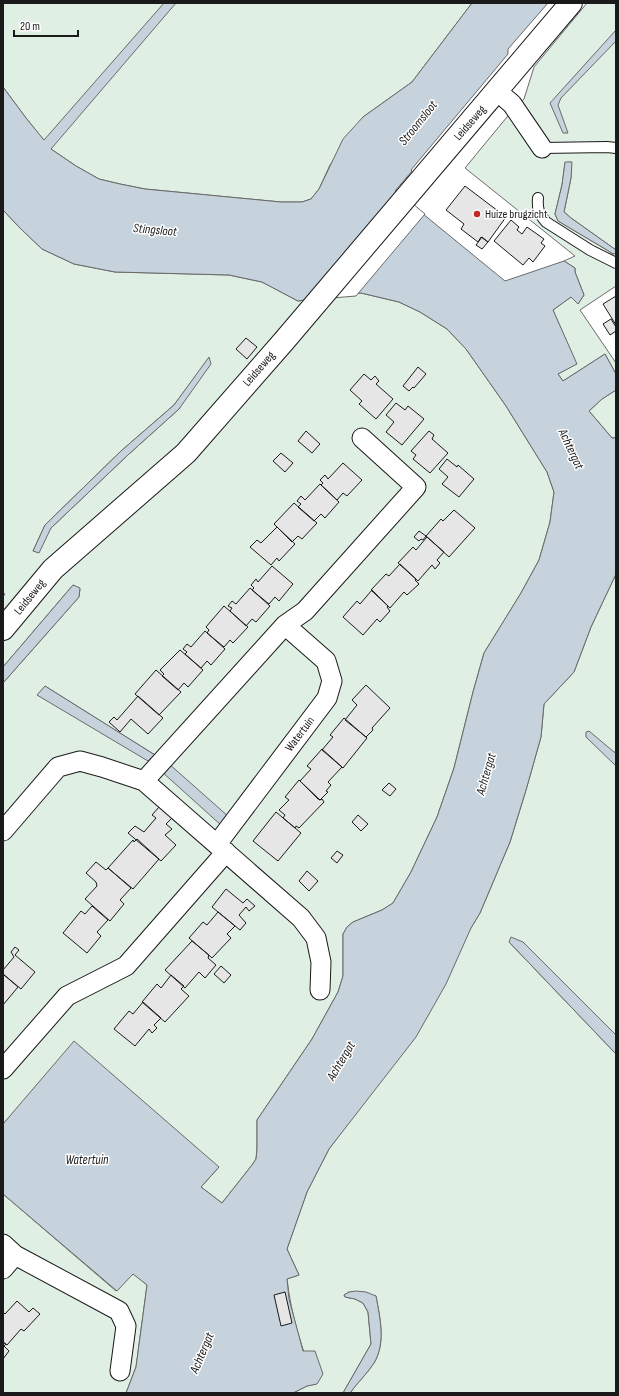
<svg xmlns="http://www.w3.org/2000/svg" width="619" height="1396" font-family="'Sofia Sans Condensed',sans-serif">
  <rect width="100%" height="100%" fill="#fff"/>
  <path fill="#e0efe3" stroke="#6a6a6a" fill-rule="evenodd" d="M3,3H472L412,82L363,117L330,165L319,189L311,199L302,202H281L145,189L120,184L99,179L76,166L51,149L26,118L3,87Z
    M587,3H616V250L571,218L564,212L571,178V162L565,163L562,185L555,214L558,221L607,250L613,254L616,253V286L580,310L616,363V374L605,354L563,381L558,374L576,364L553,310L571,297L578,304L584,295L575,272V268L564,261L575,256L465,168L507,117L524,99L534,67Z
    M3,210L21,229L42,249L74,264L115,272L229,275L262,282L298,301L332,296L361,293L399,302L420,312L447,329L466,349L506,406L547,472L554,492L550,522L539,560L521,593L484,653L473,692L454,768L437,817L411,872L393,903L382,910L353,922L347,927L343,934V976L338,992L312,1039L257,1120V1149L256,1159L252,1165L222,1203L201,1187L219,1167L22,1103L3,1124V683L79,597L80,589L73,585L3,667V597L5,594L3,593ZM209,358L179,409L129,454L51,528L33,551L45,525L121,451L174,405ZM45,686L155,755L38,695Z
    M616,390V438H612L589,411L602,399Z
    M616,574V753L614,752L610,759L616,766V1035L523,942H509L616,1054V1393H350C357,1383 367,1374 374,1363C386,1343 380,1318 376,1296L349,1292L344,1295L345,1297L355,1299L363,1303L368,1312L371,1344L343,1393H293L307,1386L316,1384C302,1350 291,1315 287,1279L299,1275L287,1249L307,1192L329,1149L368,1097L480,913L510,842L526,790L541,737L544,704L574,672L591,627Z
    M3,1194L116,1291L133,1273L147,1285L136,1367L126,1393H3Z"/>
  <path fill="#c6d2dc" stroke="#6a6a6a" d="M164,3H176L51,149L76,166L99,179L120,184L145,189L281,202H302L311,199L319,189L343,139L363,117L412,82L472,3H548L508,49V54L411,170L412,171L395,191L505,281L564,261L575,268V272L584,295L578,304L571,297L553,310L577,364L558,374L563,381L605,354L616,374V390L602,399L589,411L612,438H616V574L591,627L574,672L544,704L541,737L526,790L510,842L480,913L471,928L446,984L416,1037L329,1149L307,1192L287,1249L299,1275L287,1279L289,1299L303,1351H315L323,1374L317,1384L307,1386L293,1393H126L136,1367L147,1285L133,1274L117,1291L3,1194V1124L74,1041L219,1167L201,1187L222,1203L252,1165L256,1159L257,1149V1120L312,1039L338,992L343,976V934L347,927L353,922L382,910L393,903L411,872L437,817L454,768L473,692L484,653L521,593L539,560L550,522L554,492L547,472L506,406L466,349L447,329L420,312L399,302L361,293L332,296L298,301L262,282L229,275L115,272L74,264L42,249L21,229L3,210V87L26,118L44,140Z
    M616,30V41L561,98L558,105L568,133H563L550,103Z
    M565,162H572L571,178L564,212L571,218L616,250V253L613,254L607,250L558,221L555,214L562,185Z
    M209,357L211,364L179,409L129,454L51,528L39,553L33,551L45,525L121,451L174,405Z
    M73,585L80,588L79,597L3,683V667Z
    M45,686L155,755L148,761L37,695Z
    M589,731L614,752L616,753V766L586,737V732Z
    M168,763L229,817L222,826L161,771Z
    M511,937L523,942L616,1035V1054L509,942Z
    M356,1291L366,1292L376,1296C380,1318 386,1343 374,1363C367,1374 357,1383 350,1393H343L371,1344L368,1312L363,1303L355,1299L345,1297L344,1295L349,1292Z"/>
  <path fill="#fff" stroke="#6a6a6a" d="M399,192L425,214L356,296L332,298Z"/>
  <path fill="#e6e6e6" stroke="#1a1a1a" d="M465,186L506,217L488,242L481,237L478,242L461,229L464,224L446,210Z
    M511,220L519,227L517,230L522,234L527,227L544,239L541,243L545,246L533,262L529,258L523,265L494,241Z
    M482,237L488,242L482,249L476,245Z
    M616,296V325L603,304Z
    M611,319L616,327V331L610,335L603,324Z
    M246,338L257,347L247,359L236,349Z
    M418,367L426,374L414,388L413,387L409,391L403,386Z
    M364,374L371,380L375,376L379,381L376,384L393,399L376,419L359,404L362,401L350,390Z
    M396,403L405,410L408,406L424,419L402,445L386,432L394,422L386,415Z
    M306,431L320,444L312,453L298,441Z
    M429,431L434,435L432,439L448,453L430,473L413,459L416,455L411,451Z
    M281,453L293,463L285,472L273,461Z
    M447,459L457,467L458,465L474,479L459,497L442,484L448,477L439,469Z
    M343,463L362,480L347,496L343,493L337,500L321,485L323,483L320,480L325,475L328,479Z
    M320,484L339,502L325,518L321,514L314,521L298,507L301,504L297,501L301,496L305,500Z
    M294,503L317,523L302,539L298,536L292,542L274,524Z
    M454,510L475,528L449,557L426,536L441,519L443,521Z
    M277,527L295,544L279,561L277,558L271,565L250,547L257,540L261,543Z
    M419,531L426,536L423,540L421,539L419,541L414,537Z
    M427,537L444,552L437,560L440,563L435,569L432,565L418,581L398,563L413,547L416,550Z
    M400,564L416,579L415,580L419,584L407,595L404,592L390,608L371,590L386,574L389,576Z
    M272,566L293,584L279,601L275,597L269,604L252,590L254,588L251,585L256,579L258,582Z
    M250,588L270,606L256,622L252,619L246,626L230,611L232,608L228,606L232,601L236,604Z
    M372,590L388,606L387,607L390,611L380,622L377,619L363,635L343,617L357,601L360,604Z
    M224,606L248,627L233,643L230,640L224,647L207,633L209,630L206,627Z
    M205,631L225,649L211,665L207,661L201,668L185,654L187,652L183,649L187,644L191,647Z
    M180,650L203,670L188,687L184,683L178,690L162,676L164,674L160,670Z
    M156,670L181,692L159,715L135,694Z
    M366,685L390,708L372,728L373,730L366,737L345,720L357,705L352,700Z
    M138,696L163,718L148,734L131,719L120,732L109,722L114,717L117,720Z
    M344,718L367,738L343,768L322,750L333,737L330,735Z
    M322,749L342,767L328,782L331,785L326,791L328,792L320,800L300,781L311,769L307,766Z
    M299,780L318,799L320,800L322,799L324,802L299,828L296,826L295,828L283,818L285,815L279,810L289,800L285,797Z
    M389,783L396,789L390,796L382,790Z
    M159,807L172,818L166,824L172,829L165,835L176,845L161,861L128,833L135,826L144,832L156,818L152,815Z
    M276,812L301,833L278,861L253,841Z
    M358,815L368,824L361,831L352,822Z
    M137,839L159,859L133,889L108,868L133,840L134,842Z
    M337,851L343,855L337,863L331,858Z
    M96,862L106,870L108,868L131,888L120,900L124,904L110,921L85,899L97,886L96,882L86,873Z
    M307,871L318,881L309,891L299,881Z
    M226,889L243,903L247,899L255,906L249,911L246,907L239,915L246,923L240,930L212,907Z
    M92,906L108,920L97,932L101,936L87,953L63,933L81,911L85,914Z
    M218,912L235,926L227,934L231,938L212,958L189,938L203,922L207,925Z
    M192,941L209,955L208,958L216,965L205,978L199,972L185,988L165,970Z
    M15,947L19,950L15,955L35,972L21,989L3,974V970L14,957L11,952Z
    M221,966L231,975L224,983L214,974Z
    M3,974L18,987L3,1005Z
    M171,975L184,986L181,989L189,996L165,1022L142,1002L157,984L161,988Z
    M143,1002L161,1018L154,1025L157,1028L152,1033L149,1029L135,1046L114,1029L129,1011L133,1014Z
    M285,1292L292,1323L281,1326L274,1295Z
    M17,1301L29,1312L33,1308L40,1314L24,1331L21,1329L7,1345L3,1342V1312L5,1314Z
    M3,1342L6,1344L4,1346L9,1351L3,1359Z"/>
  <g fill="none" stroke-linecap="round" stroke-linejoin="round">
    <defs>
      <path id="service" d="M542,148L607,147L616,148
        M538,198C537,209 539,214 546,222L590,250L616,263"/>
      <path id="minor" d="M497,91L512,104L542,148
        M144,781L285,625L305,611L416,487L362,438
        M3,831L58,767L80,761L102,767L144,781L301,918L316,938L321,962L320,990
        M217,844L327,698L332,681L326,661L285,625
        M3,1069L67,996L126,966L226,852
        M3,1244L15,1255L119,1311L126,1326L120,1371
        M3,1269L15,1255"/>
      <path id="tertiary" d="M3,629L53,569L186,453L284,341L571,3"/>
    </defs>
    <use href="#service" stroke="#1a1a1a" stroke-width="12"/>
    <use href="#minor" stroke="#1a1a1a" stroke-width="21"/>
    <use href="#tertiary" stroke="#1a1a1a" stroke-width="24"/>
    <use href="#service" stroke="#fff" stroke-width="10"/>
    <use href="#minor" stroke="#fff" stroke-width="19"/>
    <use href="#tertiary" stroke="#fff" stroke-width="22"/>
  </g>
  <circle fill="#c62828" stroke="#fff" stroke-width="1.5" cx="477" cy="214" r="4"/>
  <g text-anchor="middle" dominant-baseline="central" stroke-width="3" stroke-linejoin="round" paint-order="stroke">
    <g font-size="12" fill="#1a1a1a" stroke="#fff">
      <text transform="translate(470 123) rotate(-49)">Leidseweg</text>
      <text transform="translate(259 369) rotate(-49)">Leidseweg</text>
      <text transform="translate(30 597) rotate(-51)">Leidseweg</text>
      <text transform="translate(300 734) rotate(-53)">Watertuin</text>
    </g>
    <g font-size="12" fill="#1a1a1a" stroke="#fff" text-anchor="start">
      <text x="485" y="214">Huize brugzicht</text>
    </g>
    <g font-size="13" font-style="italic" fill="#1a1a1a" stroke="#fff">
      <text transform="translate(418 123) rotate(-51)">Stroomsloot</text>
      <text transform="translate(155 230) rotate(5)">Stingsloot</text>
      <text transform="translate(571 449) rotate(65)">Achtergat</text>
      <text transform="translate(486 774) rotate(-74)">Achtergat</text>
      <text transform="translate(341 1061) rotate(-59)">Achtergat</text>
      <text x="87" y="1160">Watertuin</text>
      <text transform="translate(202 1353) rotate(-67)">Achtergat</text>
    </g>
  </g>
  <rect width="619" height="1396" fill="none" stroke="#1a1a1a" stroke-width="8"/>
  <path d="M14 30v6h64v-6" fill="none" stroke="#1a1a1a" stroke-width="2"/>
  <text x="20" y="30" font-size="12" fill="#1a1a1a" stroke="#ffffff" stroke-width="3" paint-order="stroke">20 m</text>
</svg>
